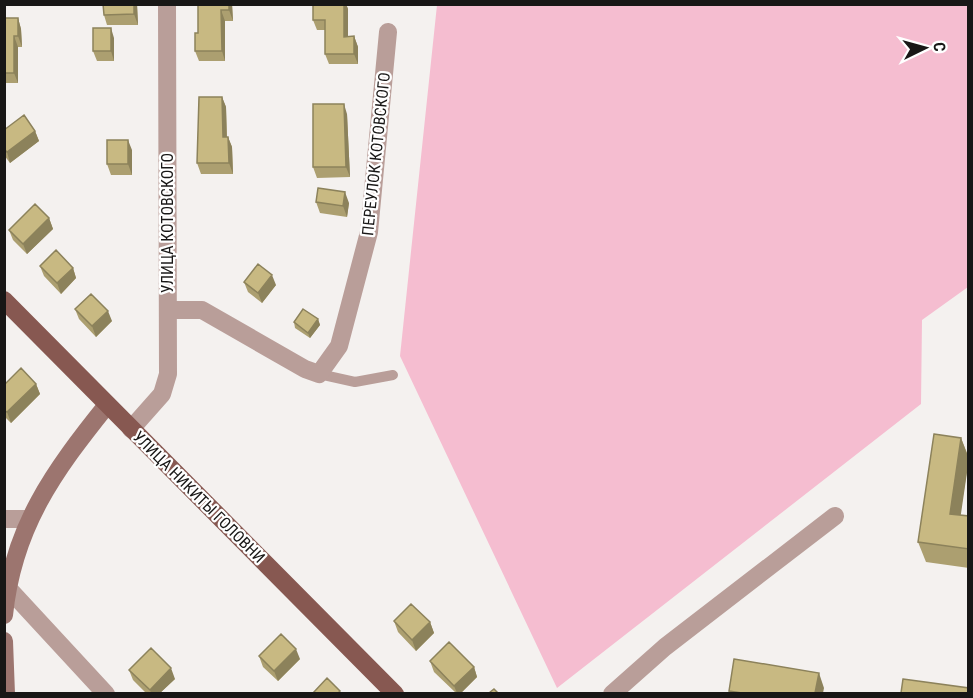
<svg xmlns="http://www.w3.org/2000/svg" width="973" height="698" font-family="'Roboto Condensed',sans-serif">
  <rect width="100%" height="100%" fill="#f4f1ef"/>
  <path fill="#f5bdd0" d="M437,5H968V287L922,320L921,404L557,688L400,356Z"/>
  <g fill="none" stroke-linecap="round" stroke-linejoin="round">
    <path stroke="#b99e99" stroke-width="10" d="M319,374L355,382L393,375"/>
    <path stroke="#b99e99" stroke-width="18" d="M168,310H202L305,369L319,374L339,346L369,232L388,32
      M131,429L162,394L168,374L167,4
      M4,519H29
      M7,587L106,694
      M612,694L665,647L835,516"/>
    <path stroke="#9c756f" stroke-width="18" d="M4,615C13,527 54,471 107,405
      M4,641L6,694"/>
    <path stroke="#875851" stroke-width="18" d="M4,300L395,694"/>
  </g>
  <path fill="#ac9f70" d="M137,4L138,25H107L104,15Z
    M198,4H232L233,21H225V61H199L195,51L198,33Z
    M313,4H346L348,9V37L354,36L358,47V64H329L325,54V30H317L313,20Z
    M4,18H18L21,29L22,47H18V83H4Z
    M114,38V61H97L93,51Z
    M222,97L226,107L227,137H228L232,147L233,174H201L197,163Z
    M347,114L350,177L317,178L313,167Z
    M4,130L35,131L39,141L10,163L4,155Z
    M132,150V175H111L107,164Z
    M316,202L349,203L347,217L320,213Z
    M49,218L53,229L27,254L13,240L9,230Z
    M40,266L73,268L76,278L61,294L44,276Z
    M244,282L276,285L262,303L248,292Z
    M75,309L112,321L96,337L79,319Z
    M318,319L320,325L310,338L295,328L294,322Z
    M36,384L40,394L11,423L4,416V385Z
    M961,438L969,458L960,515L969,516V568L926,562L918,542Z
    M394,621L430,622L434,633L416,651L398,632Z
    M259,656L300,659L278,681L263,667Z
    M430,661L474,667L477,677L461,693H456L434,672Z
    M129,670L175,679L160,693H146L133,680Z"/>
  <path fill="#8c825b" d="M134,4H137L138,25L134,14Z
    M229,4H232L233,21L229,10Z
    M344,4H346L348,9V47L344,37Z
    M221,10L225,21V61L222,51Z
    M18,18L21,29L22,47L18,36Z
    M111,28L114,38V61L111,51Z
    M14,36L18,47V83L14,73Z
    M354,36L358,47V64L354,54Z
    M222,97L226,107L227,147L223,137Z
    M344,104L347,114L350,177L346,167Z
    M35,131L39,141L10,163L7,152Z
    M228,137L232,147L233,174L229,163Z
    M128,140L132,150V175L128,164Z
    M345,192L349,203L347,217L343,206Z
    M49,218L53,229L27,254L23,244Z
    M73,268L76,278L61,294L57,283Z
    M272,275L276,285L262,303L258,293Z
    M108,311L112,321L96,337L92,326Z
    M318,319L320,325L310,338L308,333Z
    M36,384L40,394L11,423L7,412Z
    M961,438L969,459L958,534L950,514Z
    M430,622L434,633L416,651L412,640Z
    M296,649L300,659L278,681L274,671Z
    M474,667L477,677L461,693H457L454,686Z
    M171,668L175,679L160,693H151L150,690Z
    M819,673L824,688L823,693H815Z"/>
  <path fill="#c8b982" stroke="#8c825b" stroke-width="1.5" d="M103,4H134V14L104,15Z
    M198,4H229V10H221L222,51H195V33H198Z
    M313,4H344V37L354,36V54H325V20H313Z
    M4,18H18V36H14V73H4Z
    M93,28H111V51H93Z
    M199,97H222L223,137H228L229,163H197Z
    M313,104H344L346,167H313Z
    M24,115L35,131L7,152L4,149V130Z
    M107,140H128V164H107Z
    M318,188L345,192L343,206L316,202Z
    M35,204L49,218L23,244L9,230Z
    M56,250L73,268L57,283L40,266Z
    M258,264L272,275L258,293L244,282Z
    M91,294L108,311L92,326L75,309Z
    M303,309L318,319L308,333L294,322Z
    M21,368L36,384L7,412L4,410V385Z
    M934,434L961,438L950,514L969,516V549L918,542Z
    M411,604L430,622L412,640L394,621Z
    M281,634L296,649L274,671L259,656Z
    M449,642L474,667L454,686L430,661Z
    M151,648L171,668L150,690L129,670Z
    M734,659L819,673L815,693H742L729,691Z
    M327,678L340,691L338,693H313Z
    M903,679L969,688V693H901Z
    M494,689L498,693H489Z"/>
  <g text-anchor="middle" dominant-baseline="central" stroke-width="4.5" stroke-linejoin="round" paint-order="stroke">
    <g font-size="16" fill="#181716" stroke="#fff">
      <text transform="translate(376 154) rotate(-84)">ПЕРЕУЛОК КОТОВСКОГО</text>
      <text transform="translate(167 223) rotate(-90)">УЛИЦА КОТОВСКОГО</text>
      <text transform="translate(199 497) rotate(45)">УЛИЦА НИКИТЫ ГОЛОВНИ</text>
    </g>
  </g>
  <rect width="973" height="698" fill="none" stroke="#181716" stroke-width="12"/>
  <g transform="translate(925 48) rotate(85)" stroke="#ffffff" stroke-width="4.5" paint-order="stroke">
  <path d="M0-4.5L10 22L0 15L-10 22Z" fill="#181716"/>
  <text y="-9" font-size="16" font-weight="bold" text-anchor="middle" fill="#181716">С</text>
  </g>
</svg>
